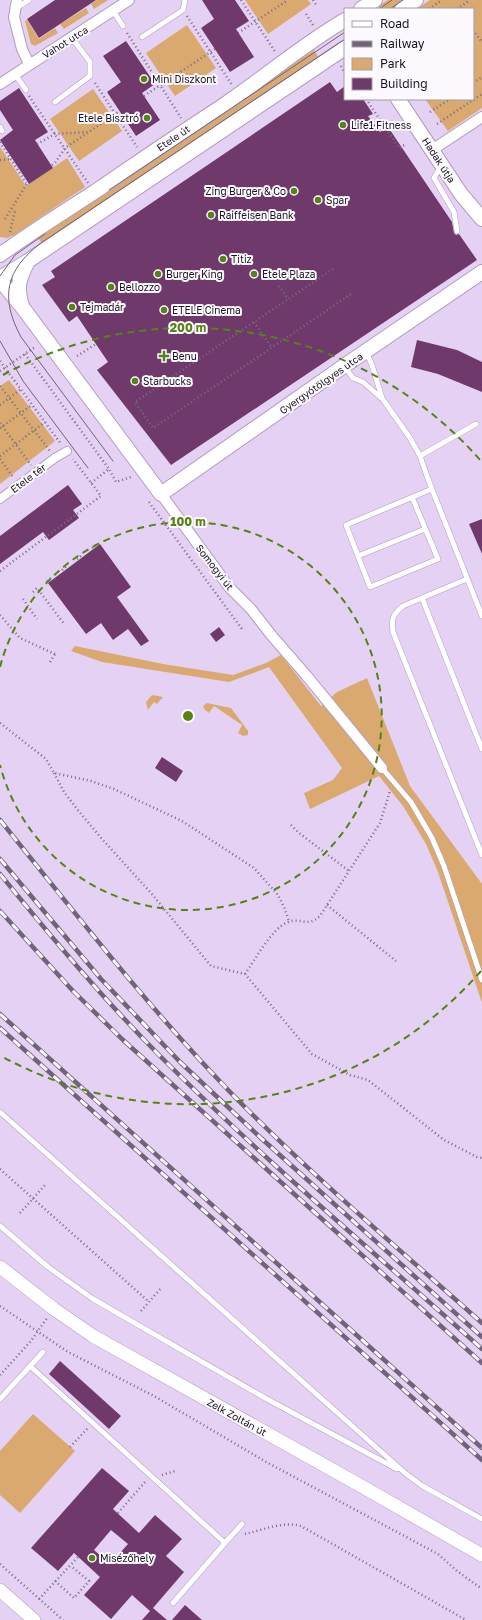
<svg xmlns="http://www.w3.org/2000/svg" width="482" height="1620" font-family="'Golos Text',sans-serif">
  <rect width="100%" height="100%" fill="#e5d1f4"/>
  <path fill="#d9a970" d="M97,0H108L94,9L91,4Z
    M245,0H308L311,4L268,34Z
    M388,0H405L392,9H380L378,6Z
    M430,0H482V108L448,131L425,99H473V9H417Z
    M86,8L89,13L64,29L60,24Z
    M27,20L39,39L55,28L58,33L35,46L31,44L25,21Z
    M187,25L216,68L175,96L146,53Z
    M314,50L319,58L43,244L37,237Z
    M93,89L122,131L79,161L50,119Z
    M0,147L26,186L67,158L85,187L14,235L7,238L0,237Z
    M9,380L55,441L0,484V386Z
    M75,646L163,664L233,675L266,663L281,655L321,706L337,692L367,678L410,786L482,884V1003L438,872L426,844L403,806L379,776L310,809L304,793L333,780L342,768L269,667L229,682L102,662L71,651Z
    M152,695L163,697L157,704L154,702L148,710L146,702Z
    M207,703L231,708L248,731V735L243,736L238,733L242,725L214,706L209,713L204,709L203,706Z
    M33,1414L75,1451L20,1513L0,1495V1451Z"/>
  <path fill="#70396b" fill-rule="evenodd" d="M55,0H96L39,38L27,19Z
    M202,0H235L249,21L236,29L254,57L230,72L201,28L214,19Z
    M126,41L155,84L142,93L160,120L136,136L107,92L121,82L103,56Z
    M330,82L337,92L345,86V99H363L373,114L368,116L380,132L388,127L452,222L454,233L456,235L459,234L477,260L171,465L97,370L108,362L77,316L69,322L42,285L55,277L51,271Z
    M19,88L48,132L35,140L53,168L29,184L0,140L13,130L0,110V101Z
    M417,340L457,350L482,362V392L438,374L411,367Z
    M68,485L82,504L73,510L79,518L49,540L43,532L0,564V536Z
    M482,519V554L469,524Z
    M100,544L131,587L117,597L149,641L141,646L128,629L113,640L101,623L86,634L48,583Z
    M219,627L225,635L216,642L210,634Z
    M162,757L183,771L176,782L155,768Z
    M60,1361L121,1416L109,1429L49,1374Z
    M102,1468L129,1491L113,1509L139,1533L155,1515L182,1539L166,1556L184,1572L153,1608L167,1620H142L150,1611L132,1595L111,1619L84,1595L100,1577L74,1553L58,1571L31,1548ZM111,1530L128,1544L110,1564L94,1550Z
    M185,1605L202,1620H172Z"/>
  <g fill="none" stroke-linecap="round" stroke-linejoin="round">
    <defs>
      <path id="service" d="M16,8L29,0
        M113,11L123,26
        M142,37L183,10L185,0
        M15,74L26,90
        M55,102L90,76V62L72,38
        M0,127L2,131
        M441,166L434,178L454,212L457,231
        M366,352L372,365L382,398L410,438L420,456L428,479L482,616
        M345,367L353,378L363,382L381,398
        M420,456L476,424
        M412,497L438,559L370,587L346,525L432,489
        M358,556L425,529
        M467,579L403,606C393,614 391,619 393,632L482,855
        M422,598L482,749
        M382,768L411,802L432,838L444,866L482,980
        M0,1112L405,1473L421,1485L482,1519
        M0,1226L48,1267L93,1299L265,1398L397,1469
        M30,1366L225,1543L173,1603
        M0,1399L43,1352
        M225,1543L242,1524"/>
      <path id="pedestrian" d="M0,499L55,458L67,451"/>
      <path id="minor" d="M17,0L14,17L22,49L29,64
        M0,84L129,0
        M432,150L482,117
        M161,494L229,587L251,609L272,636L306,675L382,768"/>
      <path id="tertiary" d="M0,1267L54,1309L93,1336L356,1483L482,1555
        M0,1590L34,1620"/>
      <path id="secondary" d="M361,9L375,0
        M402,9L416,0
        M398,99L461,194L482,219
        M0,255C31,232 64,212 96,191C138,162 181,133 224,105C265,77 302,45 345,20
        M0,278L28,261L345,48
        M0,280L23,308L161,494L344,366L482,272
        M22,306C16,286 19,279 28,261"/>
    </defs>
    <use href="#service" stroke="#b09dbe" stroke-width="6"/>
    <use href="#pedestrian" stroke="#b09dbe" stroke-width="10"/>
    <use href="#minor" stroke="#b09dbe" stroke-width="12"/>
    <use href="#tertiary" stroke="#b09dbe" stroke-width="14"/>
    <use href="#secondary" stroke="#b09dbe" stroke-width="16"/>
    <path stroke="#796c83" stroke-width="2.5" stroke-dasharray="1 3" stroke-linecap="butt" d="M241,0L276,53
      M313,0L317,6
      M429,9L442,0
      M457,9L470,0
      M306,14L313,25
      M187,16L232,85
      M473,30L482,42
      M127,33L181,118
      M238,33L288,0
      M341,66L345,74
      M95,83L137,147
      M473,83L482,77
      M29,96L88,183
      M144,96L215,49
      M366,99L399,148L406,144
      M430,112L450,99
      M437,124L482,94
      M0,142L26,183
      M37,144L55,134L89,132
      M0,160L11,159
      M52,165L55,163L65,148L120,111
      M5,219L28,182
      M10,232L15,211
      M333,269L135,402L153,428L351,294
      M279,286L288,299
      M254,322L272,348
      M25,354L109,469
      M77,356L96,344
      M0,361L61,444
      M0,371L35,347
      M0,386L50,451
      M0,405L21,389
      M0,423L31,465
      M0,428L32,405
      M0,456L45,422
      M0,459L13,477
      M91,483L109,469L116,482L131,477
      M149,502L242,629
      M92,548L97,544
      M77,559L82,555
      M62,570L67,566
      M0,571L101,496L73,459
      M47,581L52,577
      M33,592L37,588L65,625
      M23,599L37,619
      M0,615L20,638L57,655
      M50,662L55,654
      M0,723L46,759L54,773L91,781L114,789L182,821L254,868L278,895L284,907L289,921
      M54,773L64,792L77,809L102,839L151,893L211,966L245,974L312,1054L350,1075L368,1080L444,1140L477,1157L482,1158
      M291,825L299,833L349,871
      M327,905L396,961
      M245,974C255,960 272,928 288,922C301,917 307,928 320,916L380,823L390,791
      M0,1169L149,1302
      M20,1213L46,1184
      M0,1306L68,1352L154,1396L268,1463L438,1554L457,1571L482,1589
      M141,1311L162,1287
      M0,1375L31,1341L47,1318
      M70,1447L88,1428
      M162,1475L175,1471
      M118,1513L145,1482
      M245,1534C263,1530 283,1521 301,1526L466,1620
      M0,1564L63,1620
      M55,1581L74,1598L89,1581L71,1566
      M39,1599L78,1557"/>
    <use href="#service" stroke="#fff" stroke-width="5"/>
    <use href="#pedestrian" stroke="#fff" stroke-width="8"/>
    <use href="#minor" stroke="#fff" stroke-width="10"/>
    <use href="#tertiary" stroke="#fff" stroke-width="13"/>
    <use href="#secondary" stroke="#fff" stroke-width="14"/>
    <path stroke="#71647a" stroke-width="1" d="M379,9L392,0
      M390,9L403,0
      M109,190L345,32
      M0,276L15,255L45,234
      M0,341L23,381L88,468
      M113,461L21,337C0,298 5,270 41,243L345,39"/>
    <defs>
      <path id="rail" d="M0,820C75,913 148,1007 231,1093C310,1174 398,1248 482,1323
        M0,859L101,979L180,1062L262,1139L482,1337
        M0,874C52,938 104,1000 162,1058C264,1160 375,1253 482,1349
        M0,911L73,991L123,1040L482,1363
        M0,1014L482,1448
        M0,1028L482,1460"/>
    </defs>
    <use href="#rail" stroke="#71647a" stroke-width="4.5"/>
    <use href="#rail" stroke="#fcfafe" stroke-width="3" stroke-dasharray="9" stroke-linecap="butt"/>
  </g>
  <g fill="none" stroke="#558414" stroke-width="2" stroke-dasharray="7 5">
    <path d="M0 667A194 194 0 1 1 0 765"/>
    <path d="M481 971A388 388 0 0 1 3 1057M3 375A388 388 0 0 1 481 461"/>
  </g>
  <g fill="#558414" stroke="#fcfafe" stroke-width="1.5">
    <circle cx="144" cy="79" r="4"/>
    <circle cx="147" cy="118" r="4"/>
    <circle cx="343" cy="125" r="4"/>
    <circle cx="294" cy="191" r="4"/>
    <circle cx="318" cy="200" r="4"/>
    <circle cx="211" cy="215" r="4"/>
    <circle cx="223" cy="259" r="4"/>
    <circle cx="158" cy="274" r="4"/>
    <circle cx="254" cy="274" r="4"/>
    <circle cx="111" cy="287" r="4"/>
    <circle cx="72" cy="307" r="4"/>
    <circle cx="164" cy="310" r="4"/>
    <path d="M162 350h4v4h4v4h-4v4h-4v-4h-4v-4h4z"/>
    <circle cx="135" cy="381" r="4"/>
    <circle cx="92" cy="1558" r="4"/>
  </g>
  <g text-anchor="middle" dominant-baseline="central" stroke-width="4" stroke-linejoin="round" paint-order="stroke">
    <g font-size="10" fill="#1b1420" stroke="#fcfafe">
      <text transform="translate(65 42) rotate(-32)">Vahot utca</text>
      <text transform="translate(173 138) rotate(-34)">Etele út</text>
      <text transform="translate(439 160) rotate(57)">Hadak útja</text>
      <text transform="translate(321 383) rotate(-35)">Gyergyótölgyes utca</text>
      <text transform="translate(28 478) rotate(-37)">Etele tér</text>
      <text transform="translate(215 567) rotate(52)">Somogyi út</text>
      <text transform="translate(237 1417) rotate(29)">Zelk Zoltán út</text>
    </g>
    <g font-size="10" fill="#1b1420" stroke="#fcfafe" text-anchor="start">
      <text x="152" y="79">Mini Diszkont</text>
      <text x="139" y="118" text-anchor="end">Etele Bisztró</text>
      <text x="351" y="125">Life1 Fitness</text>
      <text x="286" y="191" text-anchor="end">Zing Burger &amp; Co</text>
      <text x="326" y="200">Spar</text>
      <text x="219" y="215">Raiffeisen Bank</text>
      <text x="231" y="259">Titiz</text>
      <text x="166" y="274">Burger King</text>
      <text x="262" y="274">Etele Plaza</text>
      <text x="119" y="287">Bellozzo</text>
      <text x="80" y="307">Tejmadár</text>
      <text x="172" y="310">ETELE Cinema</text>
      <text x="172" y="356">Benu</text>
      <text x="143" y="381">Starbucks</text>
      <text x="100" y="1558">Misézőhely</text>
    </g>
  </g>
  <circle cx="188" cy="716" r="6" fill="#558414" stroke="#fcfafe" stroke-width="2"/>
  <g font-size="12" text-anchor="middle" font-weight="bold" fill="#558414" stroke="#fcfafe" stroke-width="4" stroke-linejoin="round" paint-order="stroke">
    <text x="188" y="332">200 m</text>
    <text x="188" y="526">100 m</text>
  </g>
  <rect x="344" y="8" width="130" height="92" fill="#fcfafe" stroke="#a29ea5"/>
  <rect x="352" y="21" width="20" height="6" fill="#ffffff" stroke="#a29ea5"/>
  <text x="380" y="28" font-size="12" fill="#1b1420">Road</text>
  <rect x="352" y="41" width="20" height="6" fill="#71647a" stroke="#a29ea5"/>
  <text x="380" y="48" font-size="12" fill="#1b1420">Railway</text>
  <rect x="352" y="58" width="20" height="12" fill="#d9a970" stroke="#a29ea5"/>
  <text x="380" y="68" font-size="12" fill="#1b1420">Park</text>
  <rect x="352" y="78" width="20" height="12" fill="#70396b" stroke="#a29ea5"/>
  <text x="380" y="88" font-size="12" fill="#1b1420">Building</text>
</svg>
